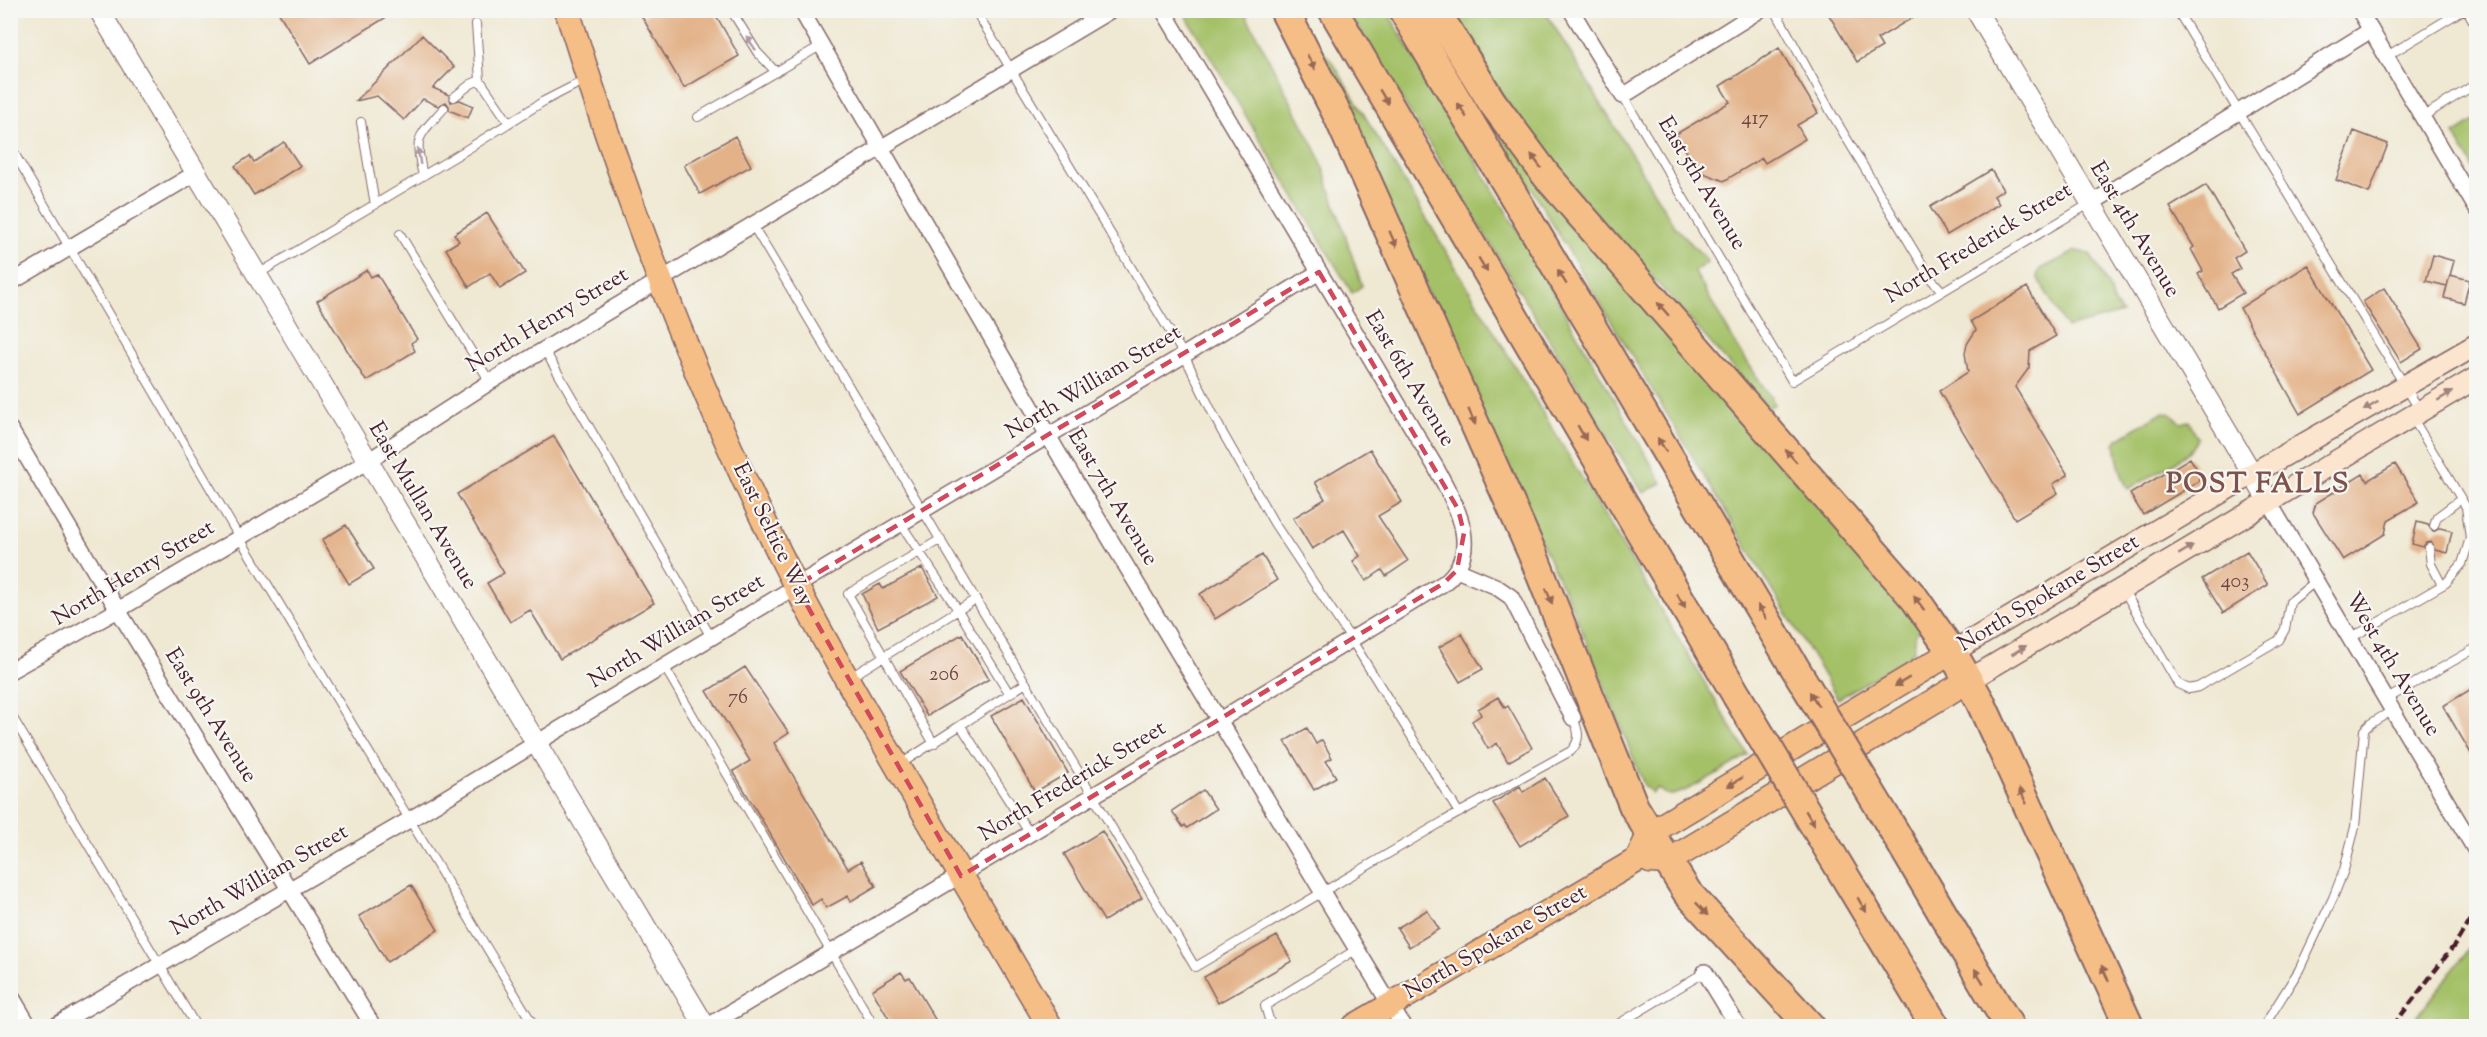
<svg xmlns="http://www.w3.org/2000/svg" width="2487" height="1037" font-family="'Sorts Mill Goudy',serif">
  <rect width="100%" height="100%" fill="#f6f6f2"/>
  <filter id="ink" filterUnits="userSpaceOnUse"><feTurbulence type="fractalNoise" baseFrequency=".0167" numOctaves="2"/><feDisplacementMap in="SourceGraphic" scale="12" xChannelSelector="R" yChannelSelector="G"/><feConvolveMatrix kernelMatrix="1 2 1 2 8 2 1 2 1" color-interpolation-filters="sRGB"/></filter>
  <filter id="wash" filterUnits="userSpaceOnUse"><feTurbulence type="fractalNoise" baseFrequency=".008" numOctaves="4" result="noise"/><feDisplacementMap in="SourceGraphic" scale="24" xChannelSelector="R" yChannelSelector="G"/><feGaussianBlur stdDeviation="1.35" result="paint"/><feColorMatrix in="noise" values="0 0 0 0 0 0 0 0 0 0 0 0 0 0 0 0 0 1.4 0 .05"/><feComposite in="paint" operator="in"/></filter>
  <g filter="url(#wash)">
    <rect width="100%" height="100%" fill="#efe8d2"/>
    <path fill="#a4c168" stroke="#77704a" stroke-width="1.5" d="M1183,11H1244L1319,156L1362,286L1352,293Z
      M1348,11H1387L1526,245L1662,483L1643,493Z
      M1446,11H1545L1675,227L1706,259L1707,263L1694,271L1738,348L1775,404L1768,408L1538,148Z
      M1322,50L1333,63L1748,755C1734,763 1683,796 1670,795C1665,795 1662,792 1658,788L1652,793L1644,785L1576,616L1490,433L1322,56Z
      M1483,108L1925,631L1916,632L1914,651L1905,659L1838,699Z
      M2476,120V172L2454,134Z
      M2076,251L2090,254L2108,285L2113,302L2122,313L2067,328L2037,277L2039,270Z
      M2162,412L2169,413L2182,423L2189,421L2198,438C2192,458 2146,478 2128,489C2120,475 2117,460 2115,444L2118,439Z
      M2476,932V1011L2470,1026H2410L2466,953Z"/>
    <g id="blocks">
      <path fill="#e3b289" d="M277,10H398L310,64Z
        M653,10H713L739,56L684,88L642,17Z
        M1826,10H1925L1877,39L1882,47L1857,62Z
        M422,35L454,67L433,88L449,95L451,102L460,100L473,106L468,118L449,110V106L446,102L438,106L423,99L404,120L377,96L356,101Z
        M1779,48L1818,113L1797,125L1805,139L1765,163L1762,158L1724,181L1698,171L1676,134L1730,102L1720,86Z
        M2354,131L2388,144L2369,193L2336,180Z
        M735,136L751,166L700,194L684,165Z
        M284,142L300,166L254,195L235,166L250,156L254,162Z
        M1991,170L2003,190L1994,196L1999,204L1947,235L1930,207Z
        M2206,185L2245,251L2234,258L2240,269L2231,274L2243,293L2218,308L2198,274L2203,271L2191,249L2194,247L2170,207Z
        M487,213L525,273L500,289L490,273L469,287L446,249L459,241L454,234Z
        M2433,255L2454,261L2447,286L2426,281Z
        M2308,265L2371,370L2300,414L2240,308Z
        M367,270L371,277L377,274L417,339L411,343L415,351L366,381L317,301Z
        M2450,275L2470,280L2464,303L2444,298Z
        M2027,287L2056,336L2030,351L2029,368L2015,387L2068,475L2053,484L2058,493L2015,519L1939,391L1968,372L1965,353L1967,344L1976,330L1971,321Z
        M2384,288L2422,349L2401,362L2363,302Z
        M554,436L654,603L560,659L530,610L510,622L487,583L504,573L457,494Z
        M1370,449L1402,502L1378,516L1408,561L1386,576L1382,570L1366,581L1353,561L1360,556L1344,530L1312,549L1293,518L1325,499L1315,482Z
        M2190,458L2200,474L2198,482L2143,515L2130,494Z
        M2395,464L2419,502L2388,520L2385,534L2343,560L2313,513L2316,503L2363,474L2367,481Z
        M2417,522L2428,525L2433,532L2440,528L2452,531L2447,553L2435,550L2431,542L2426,543L2423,547L2412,544Z
        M346,525L374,569L349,584L322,540Z
        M2247,551L2268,585L2223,613L2202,579Z
        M1262,555L1277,580L1215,619L1200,594Z
        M922,568L938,596L878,628L862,594L880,584L883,589Z
        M962,634L989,679L927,716L900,671Z
        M1462,634L1483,669L1460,682L1439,647Z
        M745,667L789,733L774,743L848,869L861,861L876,886L851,901L848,896L826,908L821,899L812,905L733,771L750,761L707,691Z
        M2476,686V762L2443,706Z
        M1024,697L1068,773L1035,792L991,716Z
        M1498,697L1505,708L1508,706L1532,748L1508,762L1497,743L1488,749L1472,721L1481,715L1478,709Z
        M1307,728L1316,744L1322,740L1332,758L1326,761L1336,777L1314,790L1285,741Z
        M1545,778L1569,816L1520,846L1493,803L1520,786L1523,792Z
        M1203,790L1216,809L1187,828L1185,825L1183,827L1172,811Z
        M1102,831L1142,898L1104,921L1064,854Z
        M411,885L438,930L387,962L359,916Z
        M1427,910L1439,929L1409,947L1397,928Z
        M1277,936L1292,961L1218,1003L1204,977Z
        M901,972L906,979L910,977L939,1026H893L872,990Z"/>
    </g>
  </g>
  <g filter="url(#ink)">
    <use href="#blocks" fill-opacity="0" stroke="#846565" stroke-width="1.5"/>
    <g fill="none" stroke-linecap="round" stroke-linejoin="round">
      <defs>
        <path id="service" d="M731,10L757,52L776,72
          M975,10L1184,355L1221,430L1274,523L1351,639L1459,813
          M1775,10L1832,114L1931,279L1942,291
          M2177,10L2419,409
          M2467,10L2476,26
          M476,24L480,80L509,123
          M2387,56L2463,10
          M1623,96L1792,381L2089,204
          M454,97L471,84L480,80
          M698,117L822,45
          M2422,117L2476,84
          M361,122L375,205
          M10,146L239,537L534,1026
          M423,176C414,135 417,139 444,108
          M752,224L1195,967L1444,821L1571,751C1581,740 1579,731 1573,718
          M400,234L490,382
          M258,274L466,150L544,101L585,80
          M544,349L711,637
          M901,524L958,610L1009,693
          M2434,526L2437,517L2461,499
          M2429,548L2431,564L2442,585
          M2123,589L2178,684L2189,689L2198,687L2279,640L2285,629L2290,602L2316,581
          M2351,638L2446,583L2462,564L2470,538L2466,507L2412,417
          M664,666L874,1026
          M849,678L976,599
          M2387,699L2476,648
          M10,713L196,1026
          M961,726L1030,834
          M934,744L848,594L941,539
          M899,765L1026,683
          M1271,1026L1265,1006L1357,949
          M1615,1026L1705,972
          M2264,1026L2299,970L2333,898L2344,870L2355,827L2364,730L2370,724L2393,710"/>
        <path id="minor" d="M801,10L1060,456L1403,1026
          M1571,10L1623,96L1760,10
          M2359,10L2476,208
          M2090,204L2371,30
          M10,283L196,173
          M10,429L118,610L373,1026
          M2269,502L2476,851
          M1457,570L1495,586L1511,597L1573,718
          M10,671L118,610L368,461L490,382L1111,10
          M1705,972L1738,1026
          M10,994L29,1026
          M55,1026L409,820L826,568L1184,355L1319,272
          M708,1026L1218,721L1444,583C1485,550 1454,502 1435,466L1163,10"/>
        <path id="tertiary" d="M99,10L705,1026
          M1976,10L2269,502"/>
        <path id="secondary" d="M1952,652L2252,474L2476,345
          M1969,680L2476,378"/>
        <path id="primary" d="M567,10C628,208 701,400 795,584C824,641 857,697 889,752C942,844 996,935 1050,1026
          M1650,861L1667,862L1969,680
          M1355,1026L1637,860L1650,833L1952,652"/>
        <path id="motorway" d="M1284,10L1339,118L1533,555L1634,807L1687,892L1810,1026
          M1333,10L1737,696
          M1403,10L1792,663
          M1435,10L1492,102L1546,175L1915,599L1952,652L1980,701L2129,1026
          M1888,821L2009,1026
          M1832,855L1935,1026"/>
      </defs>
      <use href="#service" stroke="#846565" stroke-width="10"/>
      <use href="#minor" stroke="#846565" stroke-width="18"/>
      <use href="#tertiary" stroke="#846565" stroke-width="22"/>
      <use href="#secondary" stroke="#846565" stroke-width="24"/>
      <use href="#primary" stroke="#846565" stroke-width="27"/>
      <use href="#motorway" stroke="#846565" stroke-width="32"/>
      <use href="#service" stroke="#fff" stroke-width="8"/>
      <use href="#minor" stroke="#fff" stroke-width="15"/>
      <use href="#tertiary" stroke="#fff" stroke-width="20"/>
      <use href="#secondary" stroke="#fbe5cf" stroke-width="21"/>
      <use href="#primary" stroke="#f6be87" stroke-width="24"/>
      <use href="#motorway" stroke="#f6be87" stroke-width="28"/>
      <path stroke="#4a1f2b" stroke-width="4.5" stroke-dasharray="9 4.5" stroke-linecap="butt" d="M2393,1026L2456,943L2476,910"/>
      <defs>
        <path id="motorway-bridge" d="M1792,663L1888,821
          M1737,696L1832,855"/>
      </defs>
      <use href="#motorway-bridge" stroke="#846565" stroke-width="32" stroke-linecap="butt"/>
      <use href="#motorway-bridge" stroke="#f6be87" stroke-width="28"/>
    </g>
    <defs><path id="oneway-solid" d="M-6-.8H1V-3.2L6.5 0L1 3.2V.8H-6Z" transform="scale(1.5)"/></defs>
    <g fill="#ae9aa0">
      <use href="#oneway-solid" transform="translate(751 43) rotate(-124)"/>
      <use href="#oneway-solid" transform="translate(419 156) rotate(-99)"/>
    </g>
    <g fill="#976754">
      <use href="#oneway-solid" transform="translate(1311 62) rotate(63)"/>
      <use href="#oneway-solid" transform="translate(1384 97) rotate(59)"/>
      <use href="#oneway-solid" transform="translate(1462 110) rotate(-121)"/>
      <use href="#oneway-solid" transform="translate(1536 161) rotate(-126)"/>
      <use href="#oneway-solid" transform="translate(1393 239) rotate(66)"/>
      <use href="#oneway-solid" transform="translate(1483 265) rotate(59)"/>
      <use href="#oneway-solid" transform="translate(1562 277) rotate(-121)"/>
      <use href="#oneway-solid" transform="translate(1663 309) rotate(-131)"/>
      <use href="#oneway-solid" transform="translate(1472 417) rotate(66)"/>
      <use href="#oneway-solid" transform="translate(1582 433) rotate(60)"/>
      <use href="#oneway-solid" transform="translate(1662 445) rotate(-121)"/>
      <use href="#oneway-solid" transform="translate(1791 456) rotate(-131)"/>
      <use href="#oneway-solid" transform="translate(1549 596) rotate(68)"/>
      <use href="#oneway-solid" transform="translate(1681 601) rotate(60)"/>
      <use href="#oneway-solid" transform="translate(1919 603) rotate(-127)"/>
      <use href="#oneway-solid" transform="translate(1762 612) rotate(-121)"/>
      <use href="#oneway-solid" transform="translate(1902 682) rotate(149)"/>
      <use href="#oneway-solid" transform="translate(1814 699) rotate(-121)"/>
      <use href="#oneway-solid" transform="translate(1735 782) rotate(149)"/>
      <use href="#oneway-solid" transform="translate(2023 796) rotate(-115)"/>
      <use href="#oneway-solid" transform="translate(1810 818) rotate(59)"/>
      <use href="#oneway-solid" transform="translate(1862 905) rotate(59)"/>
      <use href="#oneway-solid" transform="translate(1702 909) rotate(47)"/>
      <use href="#oneway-solid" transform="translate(2105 973) rotate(-115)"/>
      <use href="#oneway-solid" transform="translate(1979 976) rotate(-121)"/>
    </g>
    <g fill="#a2827d">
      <use href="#oneway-solid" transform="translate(2445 396) rotate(-31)"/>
      <use href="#oneway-solid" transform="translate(2371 406) rotate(150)"/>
      <use href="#oneway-solid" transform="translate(2186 550) rotate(-31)"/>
      <use href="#oneway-solid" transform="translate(2019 650) rotate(-31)"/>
    </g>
  </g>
  <path fill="none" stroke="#d1495b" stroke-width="4.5" stroke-dasharray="12 8" stroke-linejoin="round" d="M1319,272L1458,509L1464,533L1457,570L1444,583L961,876L796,586Z"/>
  <g text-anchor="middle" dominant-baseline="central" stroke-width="4.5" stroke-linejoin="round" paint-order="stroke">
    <g font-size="20" fill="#704442">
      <text x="1755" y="119">417</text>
      <text x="2235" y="582">403</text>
      <text x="944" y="675">206</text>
      <text x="738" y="698">76</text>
    </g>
    <g font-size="22" fill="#4a1f2b" stroke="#f6f6f2">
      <text transform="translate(1701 184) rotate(59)">East 5th Avenue</text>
      <text transform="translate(2134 230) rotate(59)">East 4th Avenue</text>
      <text transform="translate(1979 244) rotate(-31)">North Frederick Street</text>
      <text transform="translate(548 321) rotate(-31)">North Henry Street</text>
      <text transform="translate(1409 379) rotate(59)">East 6th Avenue</text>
      <text transform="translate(1094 383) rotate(-31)">North William Street</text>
      <text transform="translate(1112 498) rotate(59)">East 7th Avenue</text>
      <text transform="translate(422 506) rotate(59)">East Mullan Avenue</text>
      <text transform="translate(772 535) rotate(64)">East Seltice Way</text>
      <text transform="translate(134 574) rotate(-31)">North Henry Street</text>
      <text transform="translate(2049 594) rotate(-31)">North Spokane Street</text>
      <text transform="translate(677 632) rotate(-31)">North William Street</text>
      <text transform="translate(2392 665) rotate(59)">West 4th Avenue</text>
      <text transform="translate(210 716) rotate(58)">East 9th Avenue</text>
      <text transform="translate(1073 782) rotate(-31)">North Frederick Street</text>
      <text transform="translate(260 881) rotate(-30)">North William Street</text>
      <text transform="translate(1496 943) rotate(-30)">North Spokane Street</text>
    </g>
    <g font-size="28" font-weight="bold" letter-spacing="1.5" fill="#80524c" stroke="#f6f6f2">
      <text x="2258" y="485">POST FALLS</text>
    </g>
  </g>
  <rect width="2487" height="1037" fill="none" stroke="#f6f6f2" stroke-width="36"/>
</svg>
